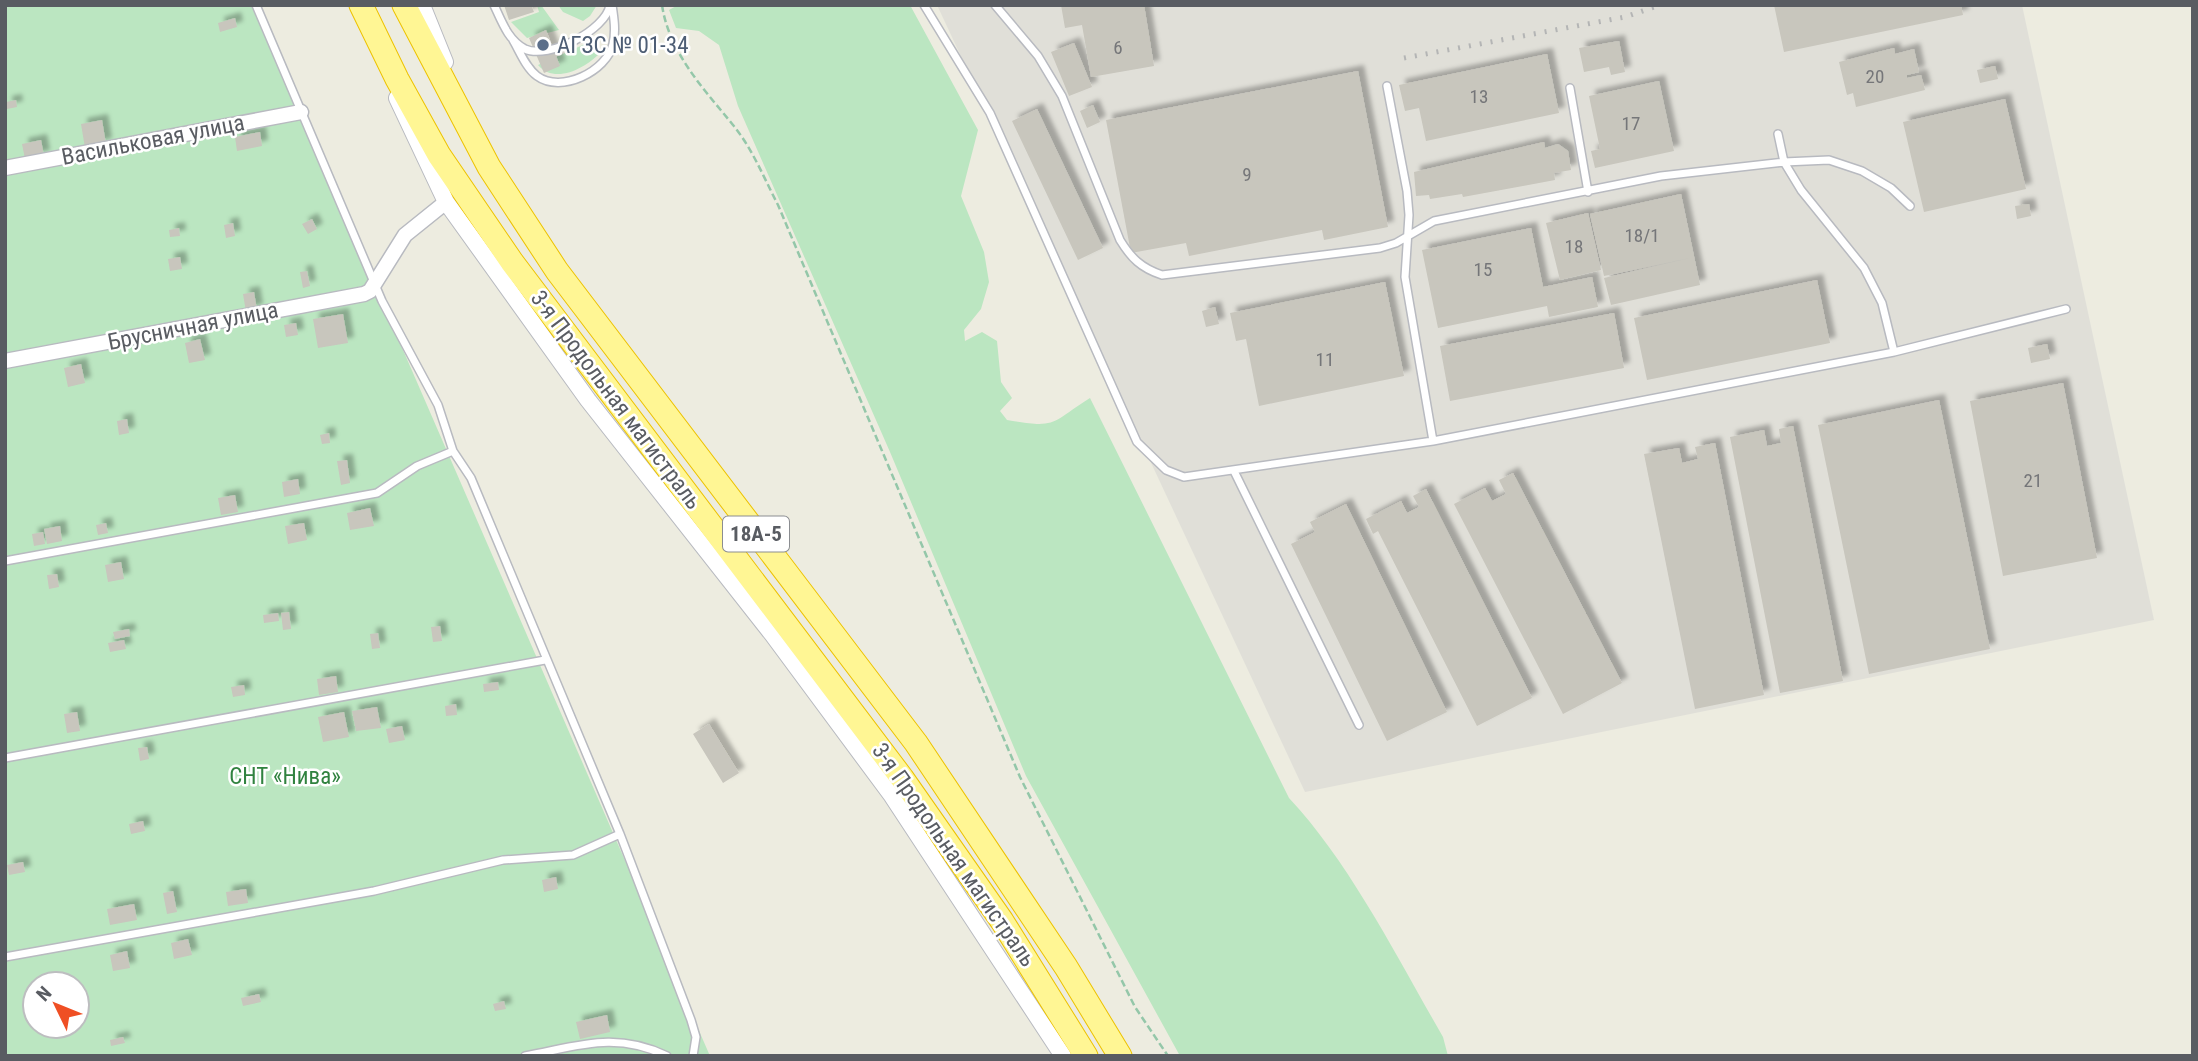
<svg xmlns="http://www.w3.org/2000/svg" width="2198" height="1061" font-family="'Roboto Condensed',sans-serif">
  <defs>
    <filter id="shadow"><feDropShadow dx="6" dy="-6" stdDeviation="2" flood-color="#0004"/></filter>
  </defs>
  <rect width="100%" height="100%" fill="#edece0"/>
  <path fill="#e0dfd8" d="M937,5H2022L2154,620L1305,792Z"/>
  <path fill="#bbe6c1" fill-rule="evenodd" d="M5,5H253L710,1056H5ZM35,984H77V1026H35Z
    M537,5H541L559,30L527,38L511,22L539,12Z
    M558,5H597L590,16L583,21L563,12Z
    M678,5H910L978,130L961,196L984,252L989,282L981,309L964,330L965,341L982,332L997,341L1001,382L1012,398L1000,411L1007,420C1058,429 1050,423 1090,398L1289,798C1350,863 1398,959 1443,1037L1448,1056H1180L1026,776L890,452L738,106L719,45L699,31L676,28L669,10Z
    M594,40L601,52C586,68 555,85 538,65Z"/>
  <path fill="#c8c6bd" filter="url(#shadow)" d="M504,5H531L534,12L509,20Z
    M1061,5H1144L1154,66L1091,77L1082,25L1065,28Z
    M1774,5H1961L1963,15L1784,52Z
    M235,18L237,27L220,32L218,23Z
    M546,30L560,66L544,73L529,38Z
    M1619,41L1625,72L1611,75L1609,67L1584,72L1579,48Z
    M1074,43L1092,87L1069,96L1051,52Z
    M1894,48L1895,54L1914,49L1919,72L1907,75V78L1921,75L1925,90L1856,107L1853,93L1847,95L1839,62Z
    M1547,54L1559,113L1426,141L1419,108L1405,111L1399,85Z
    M1995,66L1998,79L1980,83L1977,70Z
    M1358,71L1388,227L1324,240L1322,230L1189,256L1186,243L1131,253L1106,120Z
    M1659,81L1674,151L1595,168L1591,151L1600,149L1589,96Z
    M2005,99L2026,189L1924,212L1903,122Z
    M16,100L17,107L7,109L6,102Z
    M1093,105L1100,122L1087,128L1080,111Z
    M1037,109L1103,248L1078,260L1012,121Z
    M102,120L106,144L85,148L81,124Z
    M260,132L262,146L237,151L235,137Z
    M41,140L44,156L25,159L22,144Z
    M1544,142L1545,148L1558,144L1568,151L1571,170L1554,173L1555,180L1463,197L1462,194L1430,199L1429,195L1416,196L1414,172Z
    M1681,194L1700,285L1611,305L1604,278L1690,258L1604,276L1590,214Z
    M2029,204L2031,216L2017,219L2015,206Z
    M1588,213L1601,270L1560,280L1546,223Z
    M312,219L317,229L308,234L302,224Z
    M233,223L235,236L226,238L224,225Z
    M179,228L180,236L170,237L169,230Z
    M1531,228L1543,287L1592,277L1598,307L1549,317L1547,306L1438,328L1422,250Z
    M180,257L182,269L170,271L168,259Z
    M307,271L310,286L303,288L300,272Z
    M1817,280L1830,343L1647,380L1634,318Z
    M1385,282L1404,376L1259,406L1246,339L1236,341L1230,313Z
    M254,292L257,310L246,312L243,294Z
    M1215,307L1219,324L1206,327L1202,311Z
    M1614,313L1624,368L1450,401L1440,346Z
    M343,314L348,343L318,348L313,319Z
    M296,323L298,335L286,337L284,325Z
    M200,339L205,360L189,363L185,343Z
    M2047,344L2050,359L2031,363L2028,348Z
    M81,364L85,383L68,387L64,368Z
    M2063,383L2097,558L2003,576L1970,401Z
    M1939,400L1990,649L1869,674L1818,425Z
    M127,419L129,433L119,435L117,421Z
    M1793,426L1843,681L1780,693L1730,437L1764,430L1767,446L1781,443L1779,429Z
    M329,433L330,443L322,444L320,435Z
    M1715,443L1764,695L1695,709L1644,454L1679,448L1682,463L1698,459L1695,447Z
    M347,460L350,483L341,485L337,461Z
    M1513,473L1622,683L1563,714L1454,504L1485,488L1492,501L1506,494L1499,480Z
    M298,479L300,494L284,497L282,482Z
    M1426,489L1532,698L1477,726L1378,531L1373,534L1366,519L1401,501L1407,513L1419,507L1413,496Z
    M235,495L238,512L221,515L218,498Z
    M1346,504L1447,712L1387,741L1291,544L1315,532L1310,522Z
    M370,508L374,526L350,530L347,513Z
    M106,523L108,533L98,535L96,525Z
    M304,523L307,540L288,544L285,526Z
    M60,526L62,541L47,544L44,529Z
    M43,532L45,544L34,546L32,534Z
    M121,562L124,579L108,582L105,565Z
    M57,574L59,587L49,589L47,575Z
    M289,612L291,629L283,630L281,613Z
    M278,613L279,621L264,623L263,615Z
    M440,626L442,641L433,642L431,627Z
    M129,629L130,636L115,639L113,632Z
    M378,633L380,648L372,649L370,634Z
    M124,640L126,649L110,652L108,643Z
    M336,676L338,692L319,695L317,679Z
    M498,682L499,690L484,692L483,684Z
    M244,685L245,695L233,697L231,687Z
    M456,704L457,715L446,716L445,706Z
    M377,707L381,728L356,731L352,711Z
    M77,712L80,731L67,733L64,714Z
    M344,712L349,737L323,742L318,717Z
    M709,724L739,773L723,783L693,734Z
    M402,726L405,740L389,743L386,729Z
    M147,747L149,759L140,761L138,748Z
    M143,821L145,831L131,834L129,824Z
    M23,862L25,872L9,875L7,865Z
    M556,877L558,889L544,892L542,880Z
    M246,889L248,903L228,906L226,892Z
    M173,891L177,912L167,914L163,893Z
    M134,904L137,920L110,925L107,909Z
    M188,939L192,955L174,959L171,943Z
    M127,951L130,968L113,971L110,955Z
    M259,994L261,1002L243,1006L241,998Z
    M504,1001L506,1009L495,1011L493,1004Z
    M607,1015L610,1032L580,1039L576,1022Z
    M123,1037L125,1043L111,1046L110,1040Z"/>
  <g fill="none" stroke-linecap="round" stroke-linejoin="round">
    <defs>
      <path id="service" d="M256,5L382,301L438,405L453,451L471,478L620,834L691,1020L696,1037L693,1056
        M494,5C502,22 508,40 525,49C548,60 606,30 610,5
        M924,5L990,113L1137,442L1166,470L1184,477L1433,441L1894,352L2066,309
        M995,5L1038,56L1062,96L1120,240C1131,258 1141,268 1162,275L1380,248L1396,243L1434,221L1661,176L1784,162L1829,160L1862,171L1891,188L1910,206
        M513,40C520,52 526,68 537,76C561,94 607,71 613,44C616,31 614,18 612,5
        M1387,86L1407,191L1409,215L1405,277L1433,441
        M1570,88L1588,192
        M1778,134L1784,162L1801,190L1864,268L1882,303L1894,352
        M1234,471L1359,725
        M5,561L377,493L417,466L453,451
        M5,758L545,660
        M5,957L374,891L503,860L573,855L620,834
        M525,1056C579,1046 615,1031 667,1056"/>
      <path id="minor" d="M5,168L301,112
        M5,361L364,294L370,291L405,235L446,202"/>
      <path id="tertiary" d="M422,5L445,62
        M397,98L446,202L588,400L772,634L892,796L1063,1056"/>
      <path id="trunk" d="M361,5L397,79L439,155L512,262L902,778L1002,921L1086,1056
        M404,5L489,167L557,271L916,743L1066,967L1120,1056"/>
    </defs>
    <use href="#service" stroke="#b8bac0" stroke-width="10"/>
    <use href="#minor" stroke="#b8bac0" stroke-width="17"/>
    <use href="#tertiary" stroke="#b8bac0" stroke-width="18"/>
    <use href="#trunk" stroke="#edc200" stroke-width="25"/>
    <path stroke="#94c7a9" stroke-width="2.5" stroke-dasharray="7 3.5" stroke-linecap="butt" d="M662,5C669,53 704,89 733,125C752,148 764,178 778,205L1020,777L1135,1007L1168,1056"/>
    <use href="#service" stroke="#fff" stroke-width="7"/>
    <use href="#minor" stroke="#fff" stroke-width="14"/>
    <use href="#tertiary" stroke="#fff" stroke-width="16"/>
    <use href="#trunk" stroke="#fff694" stroke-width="23"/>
    <path stroke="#b4b5b5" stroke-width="5" stroke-dasharray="2 9" stroke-linecap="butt" d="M1404,58L1625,17L1660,5"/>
  </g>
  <circle fill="#5c6f8a" stroke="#fff" stroke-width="2.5" cx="543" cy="45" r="7"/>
  <g text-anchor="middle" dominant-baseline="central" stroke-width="5" stroke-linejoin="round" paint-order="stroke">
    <g font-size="19" fill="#757679">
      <text x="1118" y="47">6</text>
      <text x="1875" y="76">20</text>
      <text x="1479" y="96">13</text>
      <text x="1631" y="123">17</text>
      <text x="1247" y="174">9</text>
      <text x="1642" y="235">18/1</text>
      <text x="1574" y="246">18</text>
      <text x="1483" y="269">15</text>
      <text x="1325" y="359">11</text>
      <text x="2033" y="480">21</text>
    </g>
    <rect fill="#fff" stroke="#8b8d91" stroke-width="2" x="723" y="516.5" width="66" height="35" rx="5"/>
    <g font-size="21" font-weight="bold" fill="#595c62">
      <text x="756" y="534">18А-5</text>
    </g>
    <g font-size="23" fill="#4e5e75" stroke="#fff" text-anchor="start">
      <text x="557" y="45">АГЗС № 01-34</text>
    </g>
    <g font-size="23" fill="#595c62" stroke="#fff">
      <text transform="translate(153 140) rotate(-11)">Васильковая улица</text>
      <text transform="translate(193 326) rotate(-11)">Брусничная улица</text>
      <text transform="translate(616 400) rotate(53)">3-я Продольная магистраль</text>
      <text transform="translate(954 855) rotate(55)">3-я Продольная магистраль</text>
    </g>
    <g font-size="23" fill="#30823f" stroke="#fff">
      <text x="285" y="776">СНТ «Нива»</text>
    </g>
  </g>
  <rect width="2198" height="1061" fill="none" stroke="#595c62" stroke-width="14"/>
  <g transform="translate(56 1005) rotate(313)"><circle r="33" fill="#ffffff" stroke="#bdbec0" stroke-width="2"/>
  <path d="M0-5L12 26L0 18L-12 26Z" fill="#ef4f24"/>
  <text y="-10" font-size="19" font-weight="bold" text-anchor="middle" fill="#595c62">N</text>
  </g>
</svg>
